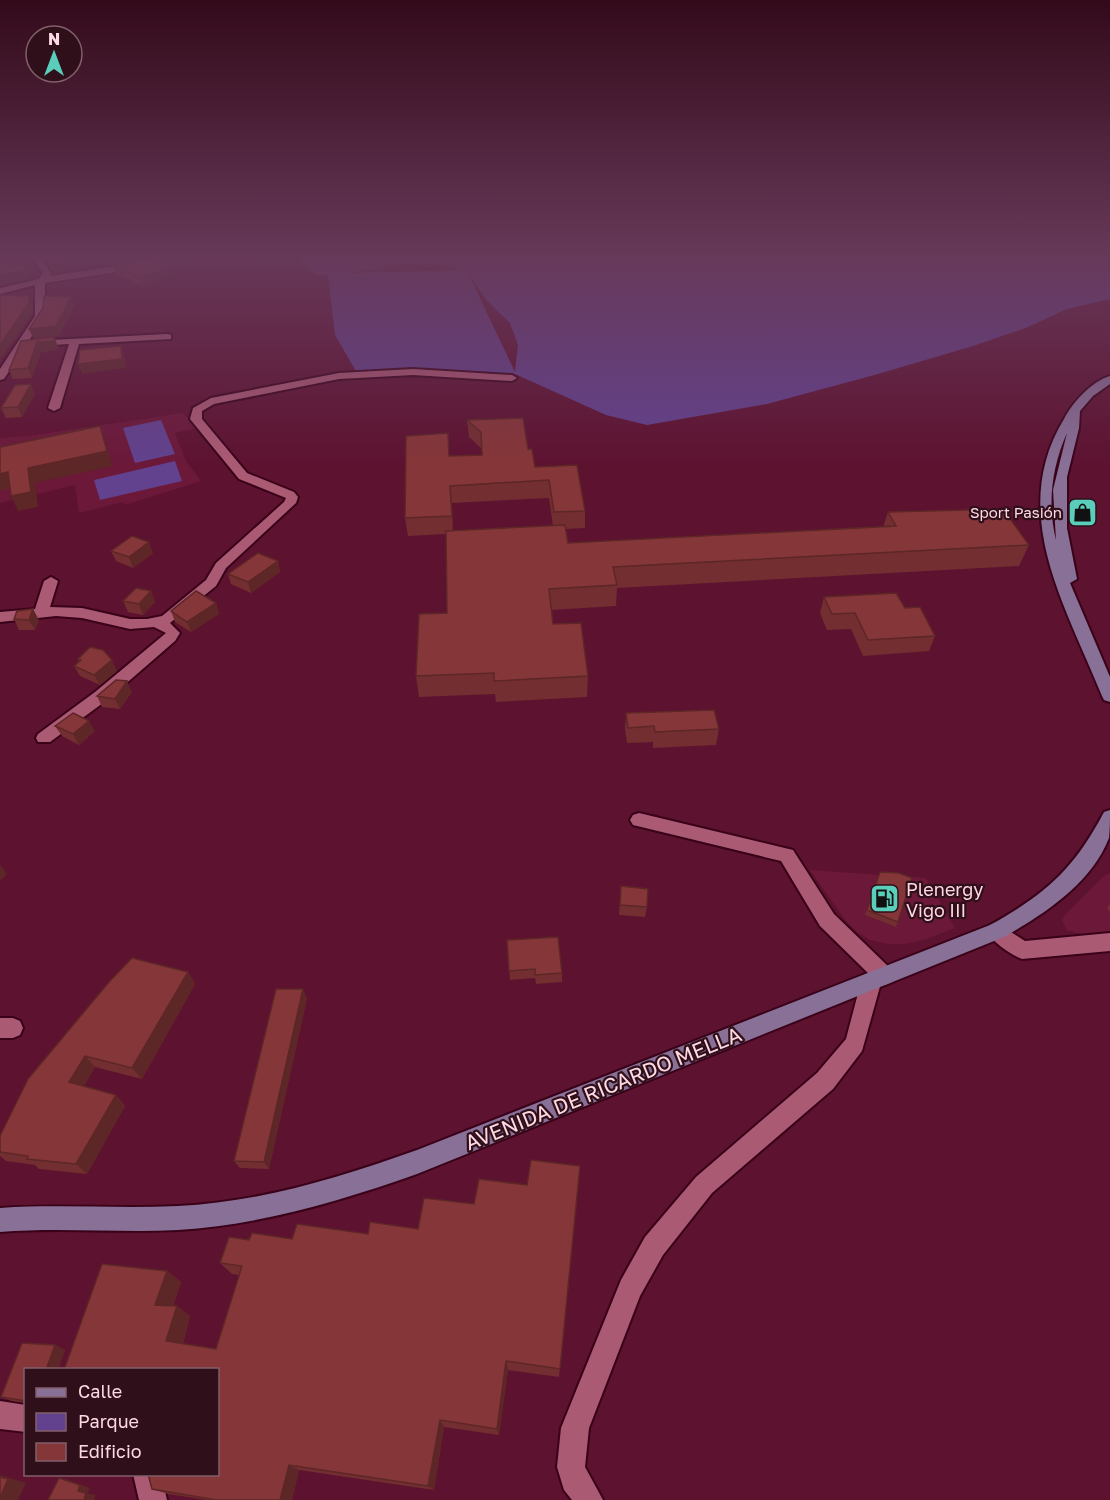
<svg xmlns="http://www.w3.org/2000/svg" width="1110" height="1500" font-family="'Golos Text',sans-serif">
  <rect width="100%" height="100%" fill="#5d1230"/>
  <path fill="#6b1839" d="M183,413L197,428L175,433L186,461L201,481L125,505L123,502L79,513L75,485L0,503V438L35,435Z
    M810,870L926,878L955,928L924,940L905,944H888L870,940L858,933L846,921Z
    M1110,873V933L1087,935L1067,930L1062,920L1066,914L1105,875Z"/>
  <path fill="#62428f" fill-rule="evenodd" d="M299,255H1110V299L1067,309L1028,327L973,346L878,374L767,404L647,425L606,415L515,374L418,370L357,373L335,335L328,275H316L303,264ZM403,264H436L463,270L349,273ZM468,273L488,302L510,323L518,345L515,372Z
    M161,420L175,454L135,463L123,428Z
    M175,461L182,481L100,500L94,480Z"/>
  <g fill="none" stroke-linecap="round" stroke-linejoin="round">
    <defs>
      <path id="minor" d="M31,255H39L51,273L50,276L135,263L166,255H180L136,269L45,283V316L4,379L0,380V369L35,316V285L0,294V288L39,279L43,273Z
        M167,334L171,335V339L79,344L60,408L54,411L48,408L69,344L35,346L31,345V341Z
        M413,369L512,375L517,378L512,381L413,375L339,379L214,404L202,411V419L247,473L294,492L298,497L296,503L226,568L216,586L170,623L180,633L175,641L107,700L50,742H38L36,738L38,734L95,692L166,633L154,627L130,629L82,618L56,616L0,622V612L35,609L44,581L51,577L58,581L50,607L82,608L130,619H147L162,616L206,580L216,563L284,502L286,498L239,479L190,419L193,408L211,398L339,373Z
        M639,813L793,850L834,914L892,970L895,976L892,982L885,985L881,983L862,1051L833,1089L712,1193L663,1255L640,1296L589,1428L585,1467L603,1500H572L564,1490L557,1467L561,1428L621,1280L645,1237L696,1177L817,1073L846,1039L861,982L864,976L869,974L820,926L781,861L633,825L630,820L633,815Z
        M997,923L1025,941L1110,933V951L1022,959C1010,954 993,943 987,931L990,925Z
        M0,1018H13L20,1021L23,1028L20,1035L13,1038H0Z
        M0,1401L26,1405V1432L0,1429Z
        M133,1474H161L167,1500H139Z"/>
      <path id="secondary" d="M1110,376V384L1093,396L1080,411L1079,428L1067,477V528L1077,579L1070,583L1110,677V702L1104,700L1102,696C1066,606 1007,513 1064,419C1073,402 1091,382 1110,376ZM1067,433L1053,490L1056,540C1047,504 1052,466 1067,433Z
        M1110,810C1110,819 1110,830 1109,838C1091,884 1044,914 1004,937L417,1174C340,1201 261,1225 178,1230C119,1233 59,1227 0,1232V1208C59,1204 119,1209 178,1206C260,1202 339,1178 417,1150L990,925C1046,894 1074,869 1104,812Z"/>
    </defs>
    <use href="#minor" stroke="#390219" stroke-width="4"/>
    <use href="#secondary" stroke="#390219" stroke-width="4"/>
    <use href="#minor" fill="#ab5a73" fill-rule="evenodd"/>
    <use href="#secondary" fill="#897096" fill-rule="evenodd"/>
  </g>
  <path fill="#722e30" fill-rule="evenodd" d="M44,255H155L113,264L111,259L76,263L78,269L53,273L47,262Z
    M157,255H192L193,259L166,266L171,276L143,286L116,274L113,266L134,262Z
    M54,337L58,347L57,350L41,352L32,378L13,379L9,370Z
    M35,394L22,417L6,418L1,408Z
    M467,420L528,449L535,467L585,511V528L566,529L568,543L883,527L888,512L1029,545L1019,566L617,588L616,606L551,610L553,624L588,676L587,697L496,702L495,694L419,697L416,676L447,613L446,534L408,536L405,518L450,456L482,455V449L469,437ZM549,498L553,526L453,531L452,503Z
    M111,551L153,553L133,568L116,561Z
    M278,561L280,572L251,593L231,584L228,574Z
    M151,591L155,602L143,615L128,612L123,601Z
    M824,597L905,608L935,636L929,651L863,656L851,629L827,630L820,613Z
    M216,603L219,614L191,632L175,622L171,611Z
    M14,619L39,620L35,630H19Z
    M78,659L117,671L100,685L80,676L74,666L79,661Z
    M132,692L120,709L102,707L97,696Z
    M626,713L719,729L716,745L653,748V742L627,743L625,729Z
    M55,726L95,731L79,745L62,736Z
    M880,872L898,922L896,927L865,915Z
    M621,886L647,907L645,917L619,915Z
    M1110,903V912L1107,908Z
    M507,940L562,973V982L536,984L535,978L510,980Z
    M188,972L195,984L142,1079L95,1067L84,1086L116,1095L125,1106L87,1174L39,1169L35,1165L6,1161L0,1156V1136L28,1079Z
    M307,998L269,1169L240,1168L234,1161Z
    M580,1166L559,1377L508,1370L499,1435L444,1427L434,1490L299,1470L292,1500H207L168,1494L152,1489L218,1370H64L167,1271L181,1282L173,1306H177L190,1316L183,1344L216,1349L239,1275L232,1274L220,1263L249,1240L292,1239L368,1234L418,1229L474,1204Z
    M22,1343L55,1345L65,1350L58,1370H26V1403L12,1401L1,1397Z"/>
  <path fill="#5d2627" d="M73,255H155L113,264L111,259L76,263L78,269L53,273L50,264Z
    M171,255H192L193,259L159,268L156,259Z
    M0,256L7,275L27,270L30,279L0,286Z
    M168,268L171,276L143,286L140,277Z
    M29,296L33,305V312L0,360V345Z
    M71,297L75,306L59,336L33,338L29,329Z
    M54,337L58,347L57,350L41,352L32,378L28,368L37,342Z
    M121,346L124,356L126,368L82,374L78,364Z
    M31,384L35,394L22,417L18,407Z
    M100,426L105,441L113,466L35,483L38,507L18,511L11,496L28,468Z
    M8,472L16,487L0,491V474Z
    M450,486L452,503L453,534L452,516Z
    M149,542L153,553L133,568L129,557Z
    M278,561L280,572L251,593L248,582Z
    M151,591L155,602L143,615L139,604Z
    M216,603L219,614L191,632L187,622Z
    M33,609L39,620L35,630L29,620Z
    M112,660L117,671L100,685L94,675Z
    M127,681L132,692L120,709L115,699Z
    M89,721L95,731L79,745L73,734Z
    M0,865L7,874L0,881Z
    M188,972L195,984L142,1079L132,1068Z
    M303,989L307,998L269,1169L264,1162Z
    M85,1056L95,1067L80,1093L69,1082Z
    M116,1095L125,1106L87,1174L76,1164Z
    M167,1271L181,1282L170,1315L155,1305Z
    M177,1306L190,1316L181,1350L166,1341Z
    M55,1345L65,1350L58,1370H46Z
    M506,1361L508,1370L499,1435L497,1429Z
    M440,1420L444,1427L434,1490L428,1486Z
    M289,1465L299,1470L292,1500H280Z
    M0,1475L26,1483L18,1500H0Z
    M59,1478L69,1480L90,1488L88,1493L78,1491Z
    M86,1493L96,1495L94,1500H84Z"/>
  <path fill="#853638" stroke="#5d2627" stroke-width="1.5" d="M44,255H73L75,261L50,264Z
    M157,255H171L156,259L168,268L140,277L113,266L134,262Z
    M0,257L4,266L23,263L27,270L0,276Z
    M0,295L29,296V303L0,345Z
    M44,296L71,297L56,326L29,329L43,308Z
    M54,337L53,341L37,342L28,368L9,370L21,341Z
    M121,346L122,359L78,364L80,350Z
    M31,384L18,407L1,408L15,385Z
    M523,418L528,449H532L535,467L577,465L585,511L554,512L549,480L450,486L452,516L405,518L406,436L448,433L449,456L482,455L481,432L467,420Z
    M100,426L107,451L28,468L31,492L11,496L8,472L0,474V447Z
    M1003,509L1029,545L613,567L617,585L549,589L553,624L581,623L588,676L494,681V673L416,676L419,614L447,613L446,531L565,525L568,543L896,526L888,512Z
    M132,536L149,542L129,557L111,551Z
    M258,553L278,561L248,582L228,574Z
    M136,588L151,591L139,604L123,601Z
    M196,591L216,603L187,622L171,611Z
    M896,593L905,608L920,607L935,636L868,640L855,613L832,614L824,597Z
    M33,609L29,620L14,619L17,611Z
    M90,647L103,650L112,660L94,675L74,666L81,660L78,659Z
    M116,680L127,681L115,699L97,696Z
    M714,710L719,729L655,732L654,726L628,728L626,713Z
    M73,713L89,721L73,734L55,726Z
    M880,872L899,873L912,878L898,922L867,910Z
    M621,886L648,889L647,907L620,905Z
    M558,937L562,973L535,975V969L509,971L507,940Z
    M132,958L188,972L132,1068L85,1056L69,1082L116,1095L76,1164L27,1159L28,1156L0,1152V1136L28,1079L109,982Z
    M276,989H303L264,1162L234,1161Z
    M531,1160L580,1166L560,1369L506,1361L497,1429L440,1420L428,1486L289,1465L280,1500H216L152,1489L148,1474H218V1370H64L102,1264L167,1271L155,1305L177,1306L166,1341L216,1349L242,1266L220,1263L229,1237L249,1240L252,1233L292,1239L297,1224L368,1234L370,1222L418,1229L424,1198L474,1204L479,1179L527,1185Z
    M22,1343L55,1345L46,1370H26V1401L1,1397Z
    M0,1477L8,1479L0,1498Z
    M59,1478L80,1485L78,1491L86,1493L84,1500H48Z"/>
  <linearGradient id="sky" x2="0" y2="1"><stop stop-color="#330a1a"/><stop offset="0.55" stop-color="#673959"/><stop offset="1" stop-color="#673959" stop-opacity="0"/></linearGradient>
  <rect width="1110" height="465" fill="url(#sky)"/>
  <defs>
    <symbol id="shop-square" viewBox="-11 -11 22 22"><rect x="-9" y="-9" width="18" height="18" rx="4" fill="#5bcebb" stroke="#2f0f1a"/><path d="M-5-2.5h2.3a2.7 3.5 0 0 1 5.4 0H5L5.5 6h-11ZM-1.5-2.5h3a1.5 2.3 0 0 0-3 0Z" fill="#111"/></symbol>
    <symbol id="fuel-square" viewBox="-11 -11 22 22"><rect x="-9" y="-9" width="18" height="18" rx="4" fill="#5bcebb" stroke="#2f0f1a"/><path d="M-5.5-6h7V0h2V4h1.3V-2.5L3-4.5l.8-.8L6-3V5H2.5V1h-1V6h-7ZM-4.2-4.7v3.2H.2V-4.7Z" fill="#111"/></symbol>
  </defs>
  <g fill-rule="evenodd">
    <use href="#shop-square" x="1066" y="496" width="33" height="33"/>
    <use href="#fuel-square" x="868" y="882" width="33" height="33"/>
  </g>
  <g text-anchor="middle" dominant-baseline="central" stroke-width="4.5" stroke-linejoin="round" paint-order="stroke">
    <g font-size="15" fill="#fed8e2" stroke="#2f0f1a" text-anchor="end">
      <text x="1062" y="512">Sport Pasión</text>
    </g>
    <g font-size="18" fill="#fed8e2" stroke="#2f0f1a" text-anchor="start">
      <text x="906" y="889">Plenergy<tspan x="906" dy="21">Vigo III</tspan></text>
    </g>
    <g font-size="21" fill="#fed8e2" stroke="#2f0f1a">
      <text transform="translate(603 1088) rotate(-22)">AVENIDA DE RICARDO MELLA</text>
    </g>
  </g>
  <rect x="24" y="1368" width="195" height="108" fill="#2f0f1a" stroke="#825f6a" stroke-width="1.5"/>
  <rect x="36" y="1388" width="30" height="9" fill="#897096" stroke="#825f6a" stroke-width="1.5"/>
  <text x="78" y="1398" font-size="18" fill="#fed8e2">Calle</text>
  <rect x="36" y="1413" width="30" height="18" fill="#62428f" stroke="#825f6a" stroke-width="1.5"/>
  <text x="78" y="1428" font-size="18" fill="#fed8e2">Parque</text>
  <rect x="36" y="1443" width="30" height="18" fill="#853638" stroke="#825f6a" stroke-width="1.5"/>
  <text x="78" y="1458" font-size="18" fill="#fed8e2">Edificio</text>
  <g transform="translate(54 54)"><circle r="28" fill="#2f0f1a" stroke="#825f6a" stroke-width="1.5"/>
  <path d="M0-4.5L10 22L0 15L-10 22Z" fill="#5bcebb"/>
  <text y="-9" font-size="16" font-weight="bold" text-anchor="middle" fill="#fed8e2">N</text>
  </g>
</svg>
